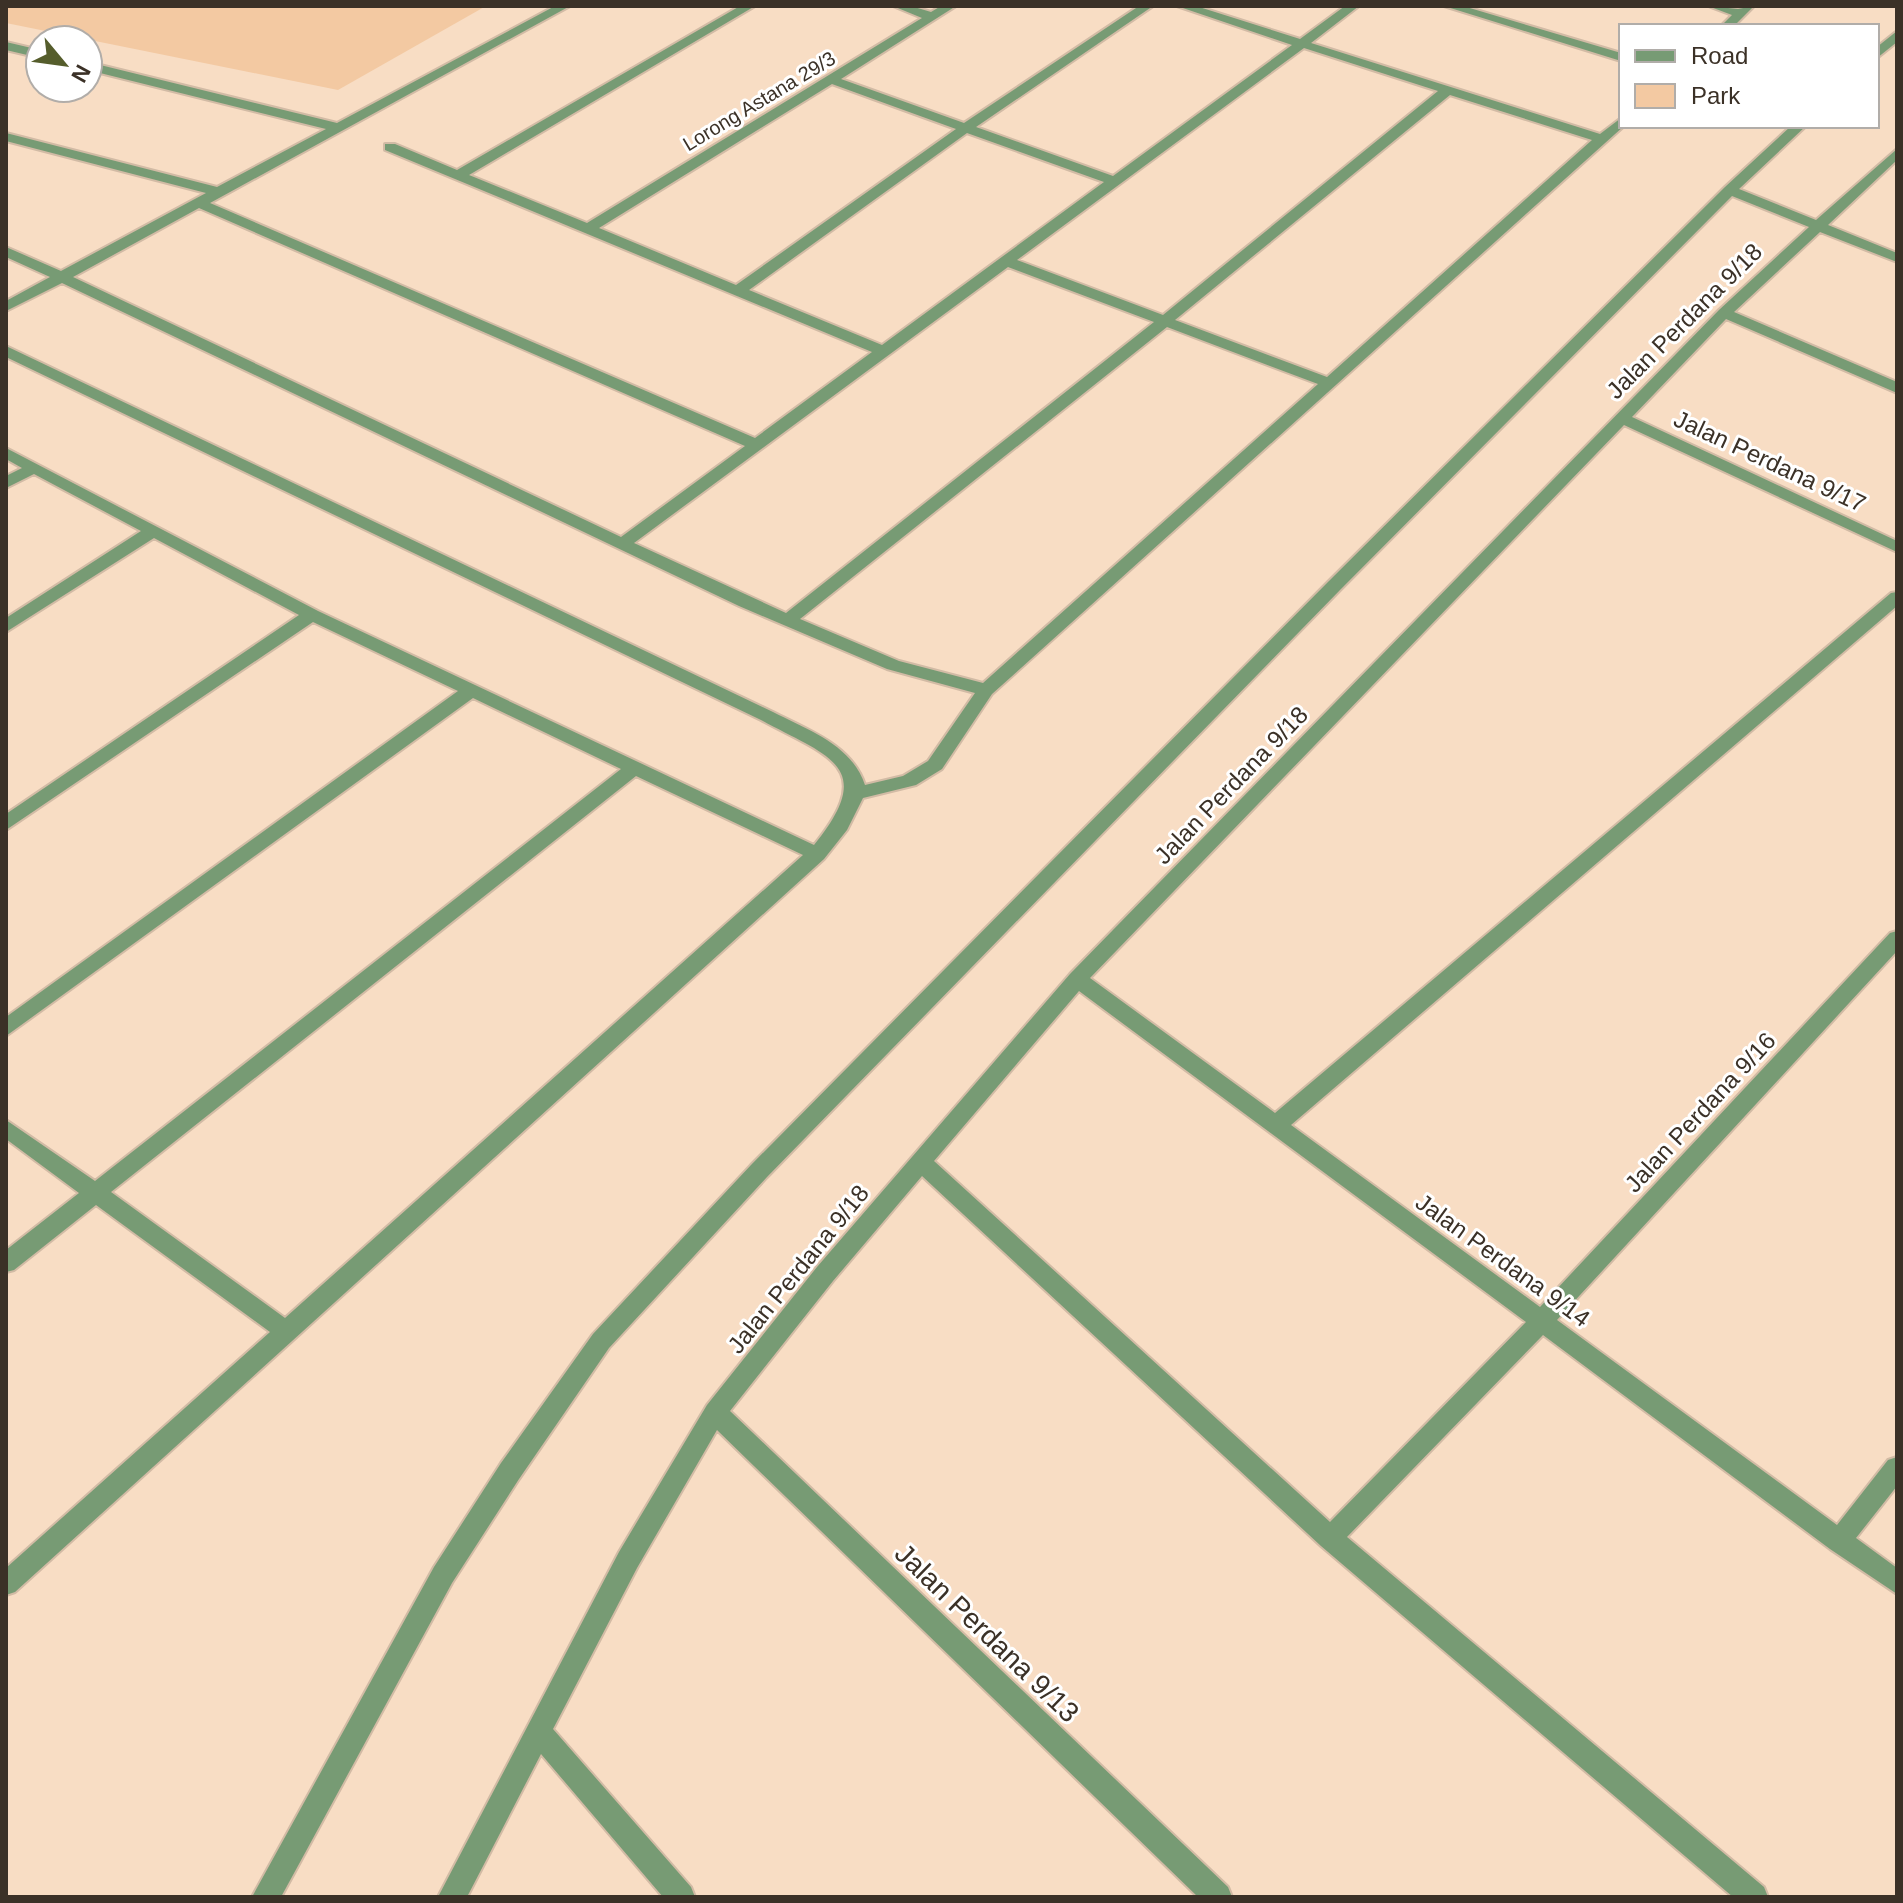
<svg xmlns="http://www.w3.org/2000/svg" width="1903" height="1903" font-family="Arial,sans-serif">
  <rect width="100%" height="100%" fill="#f8ddc4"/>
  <path fill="#f3c9a2" d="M6,6H486L338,90L6,23Z"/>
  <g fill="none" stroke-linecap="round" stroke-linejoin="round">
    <defs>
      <path id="minor" d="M555,6H570L210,203L755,438L872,352L385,150V144H395L457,170L740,6H755L469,175L587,223L922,18L893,6H911L931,12L941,6H956L841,79L964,123L1139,6H1153L976,127L1113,176L1292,45L1177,6H1196L1300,39L1345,6H1359L1311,43L1600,134L1621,118V126H1624L992,694L942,769L916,785L863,798L847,830L824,859L15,1592L6,1595V1568L270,1332L96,1205L14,1270L6,1272V1250L79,1193L6,1139V1120L95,1181L621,769L473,698L6,1036V1017L458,691L313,622L6,830V814L299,615L154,538L6,632V618L141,531L34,474L6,488V476L22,468L6,459V448L318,611L814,845C878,766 829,757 761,720L6,357V346L773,712C808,730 852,745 865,785L903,776L928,761L975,693L887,669L739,606L62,283L6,311V301L50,277L6,257V247L61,271L206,193L6,141V133L217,187L326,129L88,70V62L337,123ZM1304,48L1438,91L1163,315L1017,260ZM832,84L956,129L736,285L599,228ZM1450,95L1592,140L1327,377L1175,320ZM967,133L1104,182L882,345L749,290ZM199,208L745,446L621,537L73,277ZM1008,267L1154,322L786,613L634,543ZM1167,327L1318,384L983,683L899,661L800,619ZM636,776L803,855L285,1318L111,1192Z
        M1444,6H1463L1621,53V61Z
        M1708,6L1738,9L1754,6L1734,26H1721L1732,15Z
        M1897,31V42L1877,58V47Z
        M6,42L40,50V58L6,50Z
        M1791,126H1806L1739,189L1816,220L1897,149V160L1828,225L1897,253V262L1820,232L1734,312L1897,382V393L1726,319L1632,417L1897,541V552L1624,425L1090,978L1275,1113L1891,593L1897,592V606L1291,1125L1540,1307L1890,933L1897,931V951L1557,1320L1837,1525L1888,1460L1897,1457V1486L1856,1538L1897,1568V1594L1830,1549L1543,1335L1347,1537L1764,1887L1768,1897H1733L1321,1546L922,1176L833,1281L730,1411L1228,1887L1232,1897H1198L717,1430L637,1568L553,1729L691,1887L695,1897H663L541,1754L467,1897H438L619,1552L707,1405L817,1267L1070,974L1719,310L1809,227L1732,196L1340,590L767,1177L609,1348L519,1479L452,1583L281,1897H252L434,1567L501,1463L593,1334L751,1165L1328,582L1725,187ZM1079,991L1526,1322L1330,1522L934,1161Z"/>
    </defs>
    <use href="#minor" stroke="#d2bba5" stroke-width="4"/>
    <use href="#minor" fill="#779b74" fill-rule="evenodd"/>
  </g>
  <g text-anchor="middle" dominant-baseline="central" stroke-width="6" stroke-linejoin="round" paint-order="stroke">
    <g font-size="20" fill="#3b3127" stroke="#fff">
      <text transform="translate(759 101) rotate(-31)">Lorong Astana 29/3</text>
    </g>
    <g font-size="24" fill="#3b3127" stroke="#fff">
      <text transform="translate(1684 321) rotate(-45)">Jalan Perdana 9/18</text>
      <text transform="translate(1770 461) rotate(25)">Jalan Perdana 9/17</text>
      <text transform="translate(1231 785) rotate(-46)">Jalan Perdana 9/18</text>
      <text transform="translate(1700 1112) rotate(-47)">Jalan Perdana 9/16</text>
      <text transform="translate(1503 1260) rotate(36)">Jalan Perdana 9/14</text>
      <text transform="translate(798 1269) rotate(-51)">Jalan Perdana 9/18</text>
    </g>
    <g font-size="28" fill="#3b3127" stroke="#fff">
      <text transform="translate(987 1633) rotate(44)">Jalan Perdana 9/13</text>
    </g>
  </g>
  <rect width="1903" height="1903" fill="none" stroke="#3b3127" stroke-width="16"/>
  <rect x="1619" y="24" width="260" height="104" fill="#ffffff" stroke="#b1ada9" stroke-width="2"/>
  <rect x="1635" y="50" width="40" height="12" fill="#779b74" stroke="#b1ada9" stroke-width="2"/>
  <text x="1691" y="64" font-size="24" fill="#3b3127">Road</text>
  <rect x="1635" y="84" width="40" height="24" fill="#f3c9a2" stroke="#b1ada9" stroke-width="2"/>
  <text x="1691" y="104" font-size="24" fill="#3b3127">Park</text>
  <g transform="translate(64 64) rotate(119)"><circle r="38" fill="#ffffff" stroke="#b1ada9" stroke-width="2"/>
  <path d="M0-6L14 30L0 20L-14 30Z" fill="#555d2c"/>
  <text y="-12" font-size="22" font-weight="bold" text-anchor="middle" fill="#3b3127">N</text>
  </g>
</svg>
